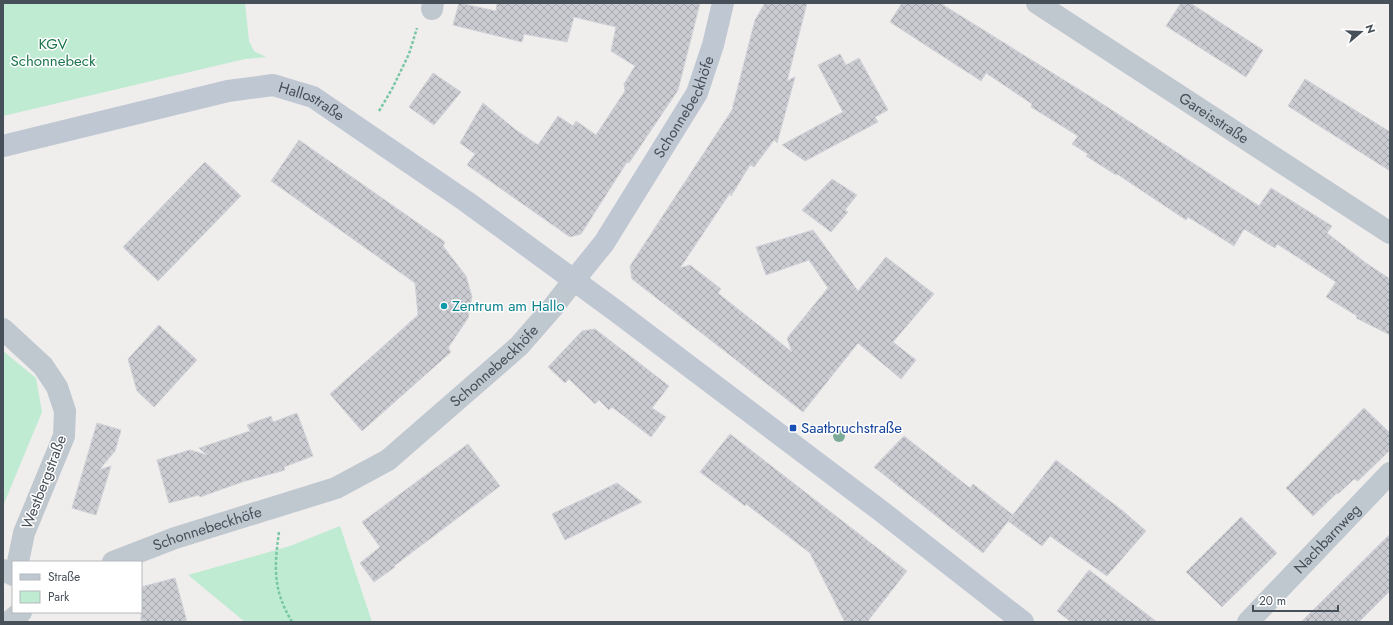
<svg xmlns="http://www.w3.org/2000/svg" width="1393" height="625" font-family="Jost,sans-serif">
  <defs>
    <pattern id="building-cross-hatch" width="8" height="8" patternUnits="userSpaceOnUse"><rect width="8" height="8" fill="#caccd2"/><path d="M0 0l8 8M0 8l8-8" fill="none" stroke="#a6a8ad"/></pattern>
  </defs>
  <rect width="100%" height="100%" fill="#f0eded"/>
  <path fill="#beebd2" d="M3,3H245L249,41L254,51L266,57L245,59L3,116Z
    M3,351L36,378L42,412L3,506Z
    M340,526L372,622H245L188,575L290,546Z"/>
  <path fill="url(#building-cross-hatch)" stroke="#d1d3d8" d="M459,3L496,11L497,3H700L678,90L629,163L627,162L581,234L570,237L467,165L475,154L460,143L483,103L516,130L538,145L558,116L573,126L576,121L596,135L625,91L624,84L635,66L611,51L616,27L574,17L567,42L524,34L522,42L453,25Z
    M765,3H807L787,81L795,77L777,143L774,140L754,167L750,165L731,196L730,193L680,268L690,265L721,289L718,293L792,352L787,338L828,288L809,260L766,275L756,247L813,230L858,291L886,257L934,294L893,342L916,360L901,379L858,343L803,412L632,279L630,266L732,110L755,20Z
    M902,3H940L1104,105L1259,206L1271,188L1332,226L1327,233L1366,263L1390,279V335L1356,318L1357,316L1326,297L1336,282L1277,244L1275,248L1244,229L1234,246L1188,217L1186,220L1117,174L1116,175L1086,156L1088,154L1072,144L1078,136L1031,107L1032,104L986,73L981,81L890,22Z
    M1181,3H1190L1263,50L1246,77L1166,26Z
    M840,54L846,65L859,58L888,110L875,117L878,122L805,161L782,145L843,112L818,65Z
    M433,73L461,92L434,125L409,107Z
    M1305,79L1390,132V171L1288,106Z
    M299,140L445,242L443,246L466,276L472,297L468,318L448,348L451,352L362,431L330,394L418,315L415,283L271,181Z
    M205,162L241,196L158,281L123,247Z
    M832,179L857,195L845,210L848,212L831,232L802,210Z
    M159,325L197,360L154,407L137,391L128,359Z
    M595,329L669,386L652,408L666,417L651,437L612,407L609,410L599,400L595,404L569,379L565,383L548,367L582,331Z
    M1364,408L1390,433V450L1358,481L1354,479L1338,494L1337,493L1313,516L1286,488Z
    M297,413L313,456L284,467L285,470L242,482L200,497L199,495L169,503L157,460L190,450L207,455L199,448L250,431L247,425L271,416L273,422Z
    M97,423L121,430L115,451L99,470L111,466L96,515L72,508Z
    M730,434L907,571L867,622H845L810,553L746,504L745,506L700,472Z
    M904,436L970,488L973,484L1013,515L983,553L874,467Z
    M468,444L500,486L394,566L395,567L374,582L360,563L380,547L362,522Z
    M1056,460L1123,511L1146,531L1107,576L1050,536L1042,546L1008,521Z
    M617,483L642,502L565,540L552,514Z
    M1241,517L1277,553L1222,607L1186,572Z
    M1390,534V591L1359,622H1301Z
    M1089,570L1157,622H1071L1057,611Z
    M175,578L187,622H141V587Z"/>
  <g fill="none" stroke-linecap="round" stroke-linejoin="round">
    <path stroke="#78c7a4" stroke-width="2.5" stroke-dasharray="3 2" stroke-linecap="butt" d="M379,111L392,89L409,54L417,28
      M279,532C274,568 273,590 292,622"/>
    <g stroke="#bfc7cf" stroke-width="22">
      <path id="s1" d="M1037,3L1390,233"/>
      <path d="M432,9L433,3"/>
      <path d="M3,329L43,366L57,387L65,411L64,436L24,533L18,562"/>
      <path id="s2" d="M113,562L175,538L336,488L388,460L519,346L553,307L574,280"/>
      <path d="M3,570L13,575"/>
      <path d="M9,622L21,612"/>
      <path id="s3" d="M1248,622L1390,473"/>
    </g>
    <g stroke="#bfc7d3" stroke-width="22">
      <path id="s4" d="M3,146L228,91L273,85L313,97L467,202L616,311L881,511L1023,622"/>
      <path id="s5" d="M574,280L604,243L697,93L713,45L723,3"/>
    </g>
  </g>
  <circle fill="#7bab96" cx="839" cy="436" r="6"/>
  <circle fill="#0f9aa8" stroke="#fff" stroke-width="1.5" cx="444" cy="306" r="4"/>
  <rect fill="#1a4fb4" stroke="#fff" stroke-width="1.5" x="789" y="424" width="8" height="8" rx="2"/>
  <g text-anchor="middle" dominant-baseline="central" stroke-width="3" stroke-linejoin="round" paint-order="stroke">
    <g font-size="15" fill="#1c754e" stroke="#fff">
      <text x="53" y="44">KGV<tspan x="53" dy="17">Schonnebeck</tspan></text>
    </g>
    <g font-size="15" fill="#474f59" stroke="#fff">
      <text stroke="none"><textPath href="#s4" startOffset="319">Hallostraße</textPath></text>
      <text stroke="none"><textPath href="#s5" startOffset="206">Schonnebeckhöfe</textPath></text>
      <text stroke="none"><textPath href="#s1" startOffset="211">Gareisstraße</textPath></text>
      <text stroke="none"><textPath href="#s2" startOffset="436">Schonnebeckhöfe</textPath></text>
      <text transform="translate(44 482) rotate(-69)">Westbergstraße</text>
      <text stroke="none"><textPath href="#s2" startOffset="100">Schonnebeckhöfe</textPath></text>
      <text stroke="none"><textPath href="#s3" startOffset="115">Nachbarnweg</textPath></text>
    </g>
    <g font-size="15" fill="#0d838f" stroke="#fff" text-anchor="start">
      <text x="452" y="306">Zentrum am Hallo</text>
    </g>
    <g font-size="15" fill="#164399" stroke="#fff" text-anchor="start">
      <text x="801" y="428">Saatbruchstraße</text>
    </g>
  </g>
  <rect width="1393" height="625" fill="none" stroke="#474f59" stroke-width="8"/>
  <rect x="12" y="561" width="130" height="52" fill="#ffffff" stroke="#b5b9bd"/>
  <rect x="20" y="574" width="20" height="6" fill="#bfc7d3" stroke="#b5b9bd"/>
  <text x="48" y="581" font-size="12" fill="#474f59">Straße</text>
  <rect x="20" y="591" width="20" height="12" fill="#beebd2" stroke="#b5b9bd"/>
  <text x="48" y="601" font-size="12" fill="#474f59">Park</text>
  <g transform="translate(1361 32) rotate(71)" stroke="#ffffff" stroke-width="3" paint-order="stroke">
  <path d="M0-3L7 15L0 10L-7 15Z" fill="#474f59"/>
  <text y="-6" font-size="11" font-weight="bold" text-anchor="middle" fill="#474f59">N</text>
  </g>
  <path d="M1253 605v6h85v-6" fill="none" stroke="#474f59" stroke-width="2"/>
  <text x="1259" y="605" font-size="12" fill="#474f59" stroke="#ffffff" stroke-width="3" paint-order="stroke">20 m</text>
</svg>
